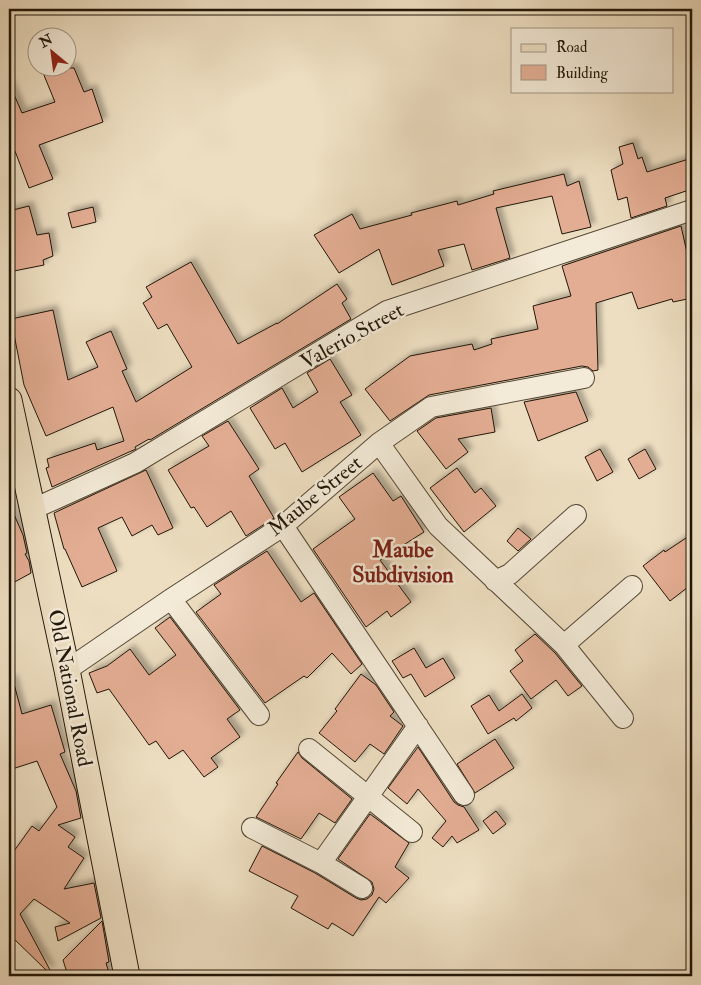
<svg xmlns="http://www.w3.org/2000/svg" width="701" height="985" font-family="'IM FELL Double Pica',serif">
  <defs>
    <filter id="shadow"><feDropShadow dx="4.5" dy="-4.5" stdDeviation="2.5" flood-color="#0004"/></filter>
  </defs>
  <rect width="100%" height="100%" fill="#eddec1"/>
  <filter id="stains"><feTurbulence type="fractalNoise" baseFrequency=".004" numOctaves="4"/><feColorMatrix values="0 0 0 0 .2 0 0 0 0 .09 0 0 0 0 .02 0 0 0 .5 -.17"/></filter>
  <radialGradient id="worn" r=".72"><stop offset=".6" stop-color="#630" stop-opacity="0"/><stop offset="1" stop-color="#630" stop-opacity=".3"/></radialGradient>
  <path fill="#e3ad93" stroke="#211608" filter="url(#shadow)" d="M41,68H74L84,92L92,89L103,122L39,145L53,179L29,188L15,151L9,153V83L22,113L55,102Z
    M633,143L638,159L642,157L647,172L692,158V189L665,198L667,206L631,218L627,197L618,200L611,170L623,164L619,147Z
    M564,174L567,186L579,181L591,227L562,234L552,196L496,208L510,258L472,270L464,244L438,250L444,266L392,285L379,249L339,273L314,235L352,214L360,229L412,215L411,213L457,201L458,205L494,194L493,191Z
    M29,206L37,235L49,233L53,256L43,260L44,265L9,272V211Z
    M93,207L96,222L72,228L68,213Z
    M681,226L692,275V298L673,302L672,299L638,309L632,292L596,303L598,370L593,371L588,367L582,366L429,395L390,421L365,389L410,356L472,344L474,350L492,344L491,339L538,329L533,306L571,296L562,266Z
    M191,262L238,344L277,323V324L337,284L347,299L342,303L351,319L150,440L149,439L135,447L136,449L129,452L52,487L46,468L49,467L47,459L95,443L97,450L124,441L113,407L46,436L24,385L11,319L53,310L68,380L98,367L86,342L111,331L127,369L122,371L136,402L192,367L167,324L158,329L143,303L152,297L146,287Z
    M330,359L352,395L340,402L361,435L302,472L285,443L275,449L250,408L282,388L293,408L318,392L307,373Z
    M576,392L588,421L538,441L524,402Z
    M491,408L495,432L458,439L468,452L446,469L417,431L436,418Z
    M228,421L259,469L249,476L274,518L246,536L231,511L207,527L194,507L191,508L168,470L209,446L202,436Z
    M600,449L613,472L597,481L585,457Z
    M645,449L656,469L639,479L628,459Z
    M457,468L475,493L481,488L496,506L464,532L430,488Z
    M146,470L173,528L158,535L152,525L132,536L122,517L98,528L117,571L82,587L65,549H64L54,513Z
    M373,473L393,501L401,496L424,532L380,560L411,602L391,617L387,611L366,627L313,549L355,519L339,497Z
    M9,503L23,535L27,553L25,554L29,561L31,573L9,585Z
    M518,528L531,539L518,551L507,541Z
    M692,534V584L670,601L643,566L664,550L665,552Z
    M267,551L301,602L314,593L362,664L351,674L332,653L307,678L304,676L265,703L196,612L221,594L214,585Z
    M170,617L240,710L227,719L240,737L211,758L218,767L204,777L183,750L169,759L156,741L149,745L109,689L97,693L89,673L107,666L130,649L149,675L176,655L155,628Z
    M535,634L555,653L582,686L568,696L556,680L531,699L510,671L523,661L515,650Z
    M414,648L426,668L443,658L455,678L425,697L411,674L403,678L392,661Z
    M361,674L376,685L394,712L390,716L403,726L384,754L370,744L355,762L319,733L337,711L335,709Z
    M9,680H13L22,714L51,705L65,752L60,754L76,791L81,818L58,825L75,837L68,847L84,858L64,889L94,883L101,918L58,941L55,927L70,923L34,899L20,914L50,970L48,972L9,934V858L32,826L39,831L57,807L37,761L9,770Z
    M522,694L532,708L516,721L514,718L488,734L471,706L489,695L499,711Z
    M495,739L514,768L475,793L457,764Z
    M418,747L454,802L458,805L464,807L479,830L457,843L452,836L443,847L432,838L446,821L418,789L407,804L388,788Z
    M298,752L302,758L352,799L335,823L319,813L301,839L256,817L278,784L276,783Z
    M496,811L506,824L493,834L483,821Z
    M370,814L409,843L395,867L409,878L386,903L379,897L353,936L332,923L328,929L291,908L298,896L249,871L262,846L315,873L356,898L361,900L367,899L372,895L374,889L372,882L338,859Z
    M102,921L109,962L106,963L110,976H68L63,960Z"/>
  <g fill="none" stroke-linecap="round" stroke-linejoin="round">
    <defs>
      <path id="minor" d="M379,443L438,526L564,645L623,718
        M33,509L135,463L387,311L692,210
        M283,526L464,795
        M495,581L510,574L576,515
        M171,599L259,715
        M564,645L632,586
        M67,670L171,599L283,526L379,443L431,407L584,378
        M309,749L412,832
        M252,828L321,863L362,888
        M321,863L418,726"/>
      <path id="major" d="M9,400L67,670L127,976"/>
    </defs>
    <use href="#minor" stroke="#544836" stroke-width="22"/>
    <use href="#major" stroke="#211608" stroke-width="27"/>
    <use href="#minor" stroke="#f3ead7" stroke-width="20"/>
    <use href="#major" stroke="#eddec1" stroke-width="25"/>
  </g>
  <g text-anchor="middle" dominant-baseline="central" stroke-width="5" stroke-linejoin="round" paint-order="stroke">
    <g font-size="21" fill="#211608" stroke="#f3ead7">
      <text transform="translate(352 336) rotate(-29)">Valerio Street</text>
      <text transform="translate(315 496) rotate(-39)">Maube Street</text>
      <text transform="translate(70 688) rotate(79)">Old National Road</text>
    </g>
    <g font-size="22" font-weight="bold" fill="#7a1f14" stroke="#f3ead7">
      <text x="403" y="550">Maube<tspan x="403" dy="25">Subdivision</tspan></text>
    </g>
  </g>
  <rect width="701" height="985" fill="none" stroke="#eddec1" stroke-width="30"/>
  <rect x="10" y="10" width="681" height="965" fill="none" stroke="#211608" stroke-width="2.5"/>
  <rect x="15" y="15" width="671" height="955" fill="none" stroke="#211608"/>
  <rect x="511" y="28" width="162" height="65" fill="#f3ead7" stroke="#9f9584"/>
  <rect x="521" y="44" width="25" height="8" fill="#eddec1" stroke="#9f9584"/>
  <text x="556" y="52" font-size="15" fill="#211608">Road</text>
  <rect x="521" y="65" width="25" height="15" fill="#e3ad93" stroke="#9f9584"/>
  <text x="556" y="78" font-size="15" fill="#211608">Building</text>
  <g transform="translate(52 52) rotate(331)"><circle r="24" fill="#f3ead7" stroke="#9f9584"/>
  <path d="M0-4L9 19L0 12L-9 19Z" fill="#8f2418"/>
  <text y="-8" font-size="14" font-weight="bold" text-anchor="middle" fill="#211608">N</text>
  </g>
  <rect width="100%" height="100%" filter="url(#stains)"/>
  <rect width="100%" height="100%" fill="url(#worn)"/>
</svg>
